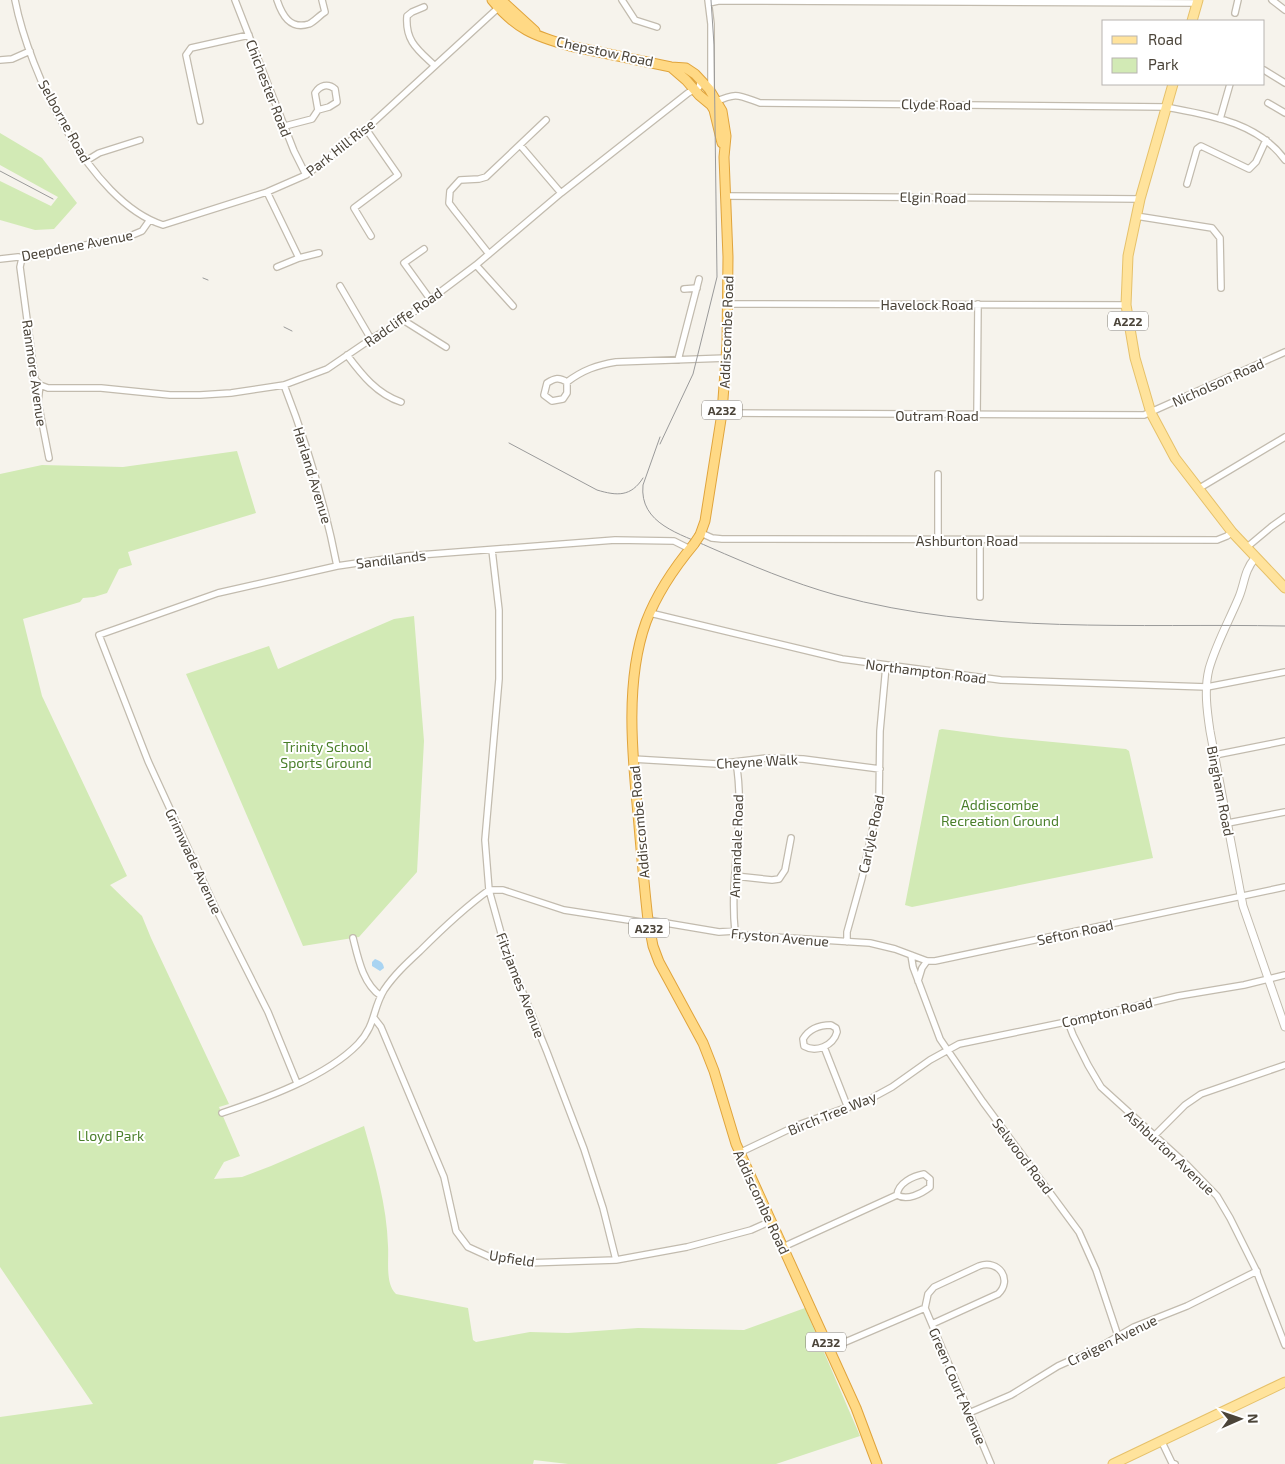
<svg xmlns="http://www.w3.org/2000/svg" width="1285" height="1464" font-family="'Exo 2',sans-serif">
  <rect width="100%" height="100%" fill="#f6f3ec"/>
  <path fill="#d2eab5" d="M0,133L42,158L77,203L54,229L35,230L0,220V181L51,206L58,197L0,165Z
    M237,451L256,513L128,552L132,565L119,569L107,593L94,597L83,598L80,602L23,619L42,696L127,876L110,885L142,916L151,938L229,1104L219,1107L240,1156L224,1162L214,1179L242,1177L271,1166L364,1126C375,1165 387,1206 388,1246C389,1260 385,1284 396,1294L468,1308L473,1340L476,1342L530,1332L568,1333L638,1328L744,1330L805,1308L860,1436L776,1464H568L534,1460L533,1464H0V1417L93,1404L0,1267V474L42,465L123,467Z
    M414,616L424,741L417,872L359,937L303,946L186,674L269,646L278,669L394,619Z
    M942,729L1001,737L1126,749L1129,751L1153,858L912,907L905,905L939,730Z"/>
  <path fill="#a9d4f2" d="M375,959C380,961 383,962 384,968L380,971L372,966V962Z"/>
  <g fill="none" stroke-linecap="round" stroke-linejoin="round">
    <defs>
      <path id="minor" d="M15,0C29,72 89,201 163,225L267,192L306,175L366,129L498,8
        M235,0L294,151L306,175
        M277,0C282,15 290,30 309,24C314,22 320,15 325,12L322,0
        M622,0L635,20L657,27
        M708,0L711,24V93
        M1272,0L1285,10
        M709,3L718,1H761L1197,3
        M424,7L412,12L407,16C405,41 418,50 434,65
        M1235,13L1238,0
        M0,60L12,59L30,51
        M1264,70L1285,83
        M715,102C737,92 738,95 760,103L1166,107C1208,115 1258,122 1285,160
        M1268,103L1285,113
        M1220,119L1230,84
        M200,121L186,55L191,48L249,35
        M285,126L312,119L318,110L329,107L337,102L335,89C328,83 320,85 315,93L318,110
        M366,129L398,175L354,208L371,236
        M520,145L561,193
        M86,161L99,153L140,140
        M1187,184L1197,149L1201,146L1249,169L1256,162L1266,140
        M267,192L299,258
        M726,196L1140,199
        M1136,216L1212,228L1220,238L1221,288
        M424,249L404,263L430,299
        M489,254L455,211L449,203L450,191L460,180L479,179L486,177L546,120
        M22,258L20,267L35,379L40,385L38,402L49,458
        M0,259L18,257L22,258L130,236L142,231L149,221
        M476,265L513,306
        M277,267L299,258L319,253
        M340,286L371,339
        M684,289L697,288
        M728,304L1126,305
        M403,320L446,347
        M347,355C362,375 377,394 401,402
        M678,360L699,279
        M567,382C559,377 555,378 547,383L544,395L552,401L563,399L567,393V382C583,370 597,365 616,362L727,358
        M40,385L48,388H101L170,395H200L231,393L284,385L327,369L371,339L403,320L476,265L561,193L688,93L699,87L701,80
        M284,385C307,444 325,504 337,566
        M722,413L1144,415L1285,352
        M977,415L978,304
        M1198,489L1285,437
        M701,533L712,538L722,539L1217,540L1227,536L1232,532
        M938,540V474
        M1246,548L1271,527L1285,517
        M492,550L499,610V679L485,840L489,890L506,951L547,1052L584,1149L603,1208L616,1260
        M980,597V540
        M650,613L842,659L1001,680L1207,687L1285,672
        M1215,755L1285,741
        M633,759L717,764L766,758L803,759L880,769
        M1228,823L1285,812
        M735,876L772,880L779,879L785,870L791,838
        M648,920L719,932L735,931L741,935L870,943L895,949L927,961H935L1285,887
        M735,931C729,875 746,818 736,762
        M353,938C358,958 363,984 381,996
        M847,942V932L862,878L879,800L880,731L886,666
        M911,955L913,967L940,1039L983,1102L1079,1232L1096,1270L1118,1336
        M918,981L922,968L927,961
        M374,1018L381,1027L444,1177L456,1231L468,1247L490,1257L526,1263L616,1260L687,1247L751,1230L771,1221
        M1068,1022L1073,1035L1088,1065L1101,1087L1187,1165L1217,1196L1230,1218L1256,1270L1285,1345
        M831,1025L836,1028L837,1032C833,1046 816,1053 804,1046L803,1039C809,1029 820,1025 831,1025Z
        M824,1047L848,1108
        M297,1083L268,1012L215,907L148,761L99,635L218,593L337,566L406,556L615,540L674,541L690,549
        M222,1113C264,1099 326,1077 358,1044C376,1025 372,1010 384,990C394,975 407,963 420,951C442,929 464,908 489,890H503L564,910L648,923
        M1155,1135L1185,1105L1201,1094L1285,1065
        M739,1153L798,1125L870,1099L892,1087L930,1060L959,1044L1090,1017L1178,996L1244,985L1285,975
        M783,1247L897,1195C898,1183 913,1176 924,1174L930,1179V1187C921,1194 907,1201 897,1195
        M925,1308L928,1294L934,1287L979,1266C999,1259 1013,1280 998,1294L932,1324
        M925,1308L991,1464
        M829,1349L925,1308
        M969,1413L1011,1395L1058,1366L1098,1348L1134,1327L1187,1306L1257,1271
        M1161,1440L1172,1463L1175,1464"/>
      <path id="tertiary" d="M1255,558C1244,571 1245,582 1239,597C1229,621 1216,644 1209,669C1204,689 1207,711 1210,731L1243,906L1285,1027"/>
      <path id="primary" d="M1192,21L1198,0
        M1173,84L1140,199L1128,256L1126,305L1135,358L1151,413L1175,458L1232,532L1285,588
        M1113,1464L1285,1382"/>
      <path id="trunk" d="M492,0C516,29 534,36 570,46L671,67L686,68L695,74L709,89L722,111L726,136L724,157L728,257L727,344L722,413L705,521L700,535
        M501,0L535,31
        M671,67L686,80L699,95L711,105L714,110L722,143
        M694,544C674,568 657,593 646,622C625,680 632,753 638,814C641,849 644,885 648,920L653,946L659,962L703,1043L714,1071L736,1144L856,1408L877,1464"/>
    </defs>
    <use href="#minor" stroke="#c2bbae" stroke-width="8"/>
    <use href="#tertiary" stroke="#c2bbae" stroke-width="9"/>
    <use href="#primary" stroke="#e6c16a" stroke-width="11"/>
    <use href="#trunk" stroke="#e0a43c" stroke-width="11"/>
    <use href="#minor" stroke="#fff" stroke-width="5.5"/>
    <use href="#tertiary" stroke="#fff" stroke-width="7"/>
    <use href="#primary" stroke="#ffe39c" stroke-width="9"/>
    <use href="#trunk" stroke="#ffd985" stroke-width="9"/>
    <path stroke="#9a9a9a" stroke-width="1" d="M0,171L53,199
      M203,278L208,280
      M284,327L292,331
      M660,437L643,485C639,524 681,534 709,547C750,565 793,583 836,595C982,635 1136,623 1285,626
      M509,443L597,490C617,496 631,497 643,478
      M660,444L693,374L717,277L714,45L711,0"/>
    <defs>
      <path id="trunk-bridge" d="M694,544L700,535"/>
    </defs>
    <use href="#trunk-bridge" stroke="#e0a43c" stroke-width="11" stroke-linecap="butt"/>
    <use href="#trunk-bridge" stroke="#ffd985" stroke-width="9"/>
  </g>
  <g text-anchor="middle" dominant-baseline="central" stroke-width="4" stroke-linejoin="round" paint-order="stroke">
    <g fill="#fff" stroke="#817c74" stroke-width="1">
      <rect x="1108" y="311.5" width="40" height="19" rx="4"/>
      <rect x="702" y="400.5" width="40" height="19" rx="4"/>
      <rect x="629" y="918.5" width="40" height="19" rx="4"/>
      <rect x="806" y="1332.5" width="40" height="19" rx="4"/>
    </g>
    <g font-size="12" font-weight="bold" fill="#4b4439">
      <text x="1128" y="321">A222</text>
      <text x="722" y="410">A232</text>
      <text x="649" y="928">A232</text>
      <text x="826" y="1342">A232</text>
    </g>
    <g font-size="14" fill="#4b4439" stroke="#fff">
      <text transform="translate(605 51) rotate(12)">Chepstow Road</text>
      <text transform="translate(269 88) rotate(69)">Chichester Road</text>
      <text transform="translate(936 104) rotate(1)">Clyde Road</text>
      <text transform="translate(65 121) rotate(61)">Selborne Road</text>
      <text transform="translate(340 147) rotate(-38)">Park Hill Rise</text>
      <text transform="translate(933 197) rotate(1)">Elgin Road</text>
      <text transform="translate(77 245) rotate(-11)">Deepdene Avenue</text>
      <text x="927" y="304">Havelock Road</text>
      <text transform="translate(403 317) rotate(-35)">Radcliffe Road</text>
      <text transform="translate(726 332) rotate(-88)">Addiscombe Road</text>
      <text transform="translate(35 373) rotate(82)">Ranmore Avenue</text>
      <text transform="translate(1218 382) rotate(-24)">Nicholson Road</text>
      <text x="937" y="415">Outram Road</text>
      <text transform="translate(313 475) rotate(73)">Harland Avenue</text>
      <text x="967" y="540">Ashburton Road</text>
      <text transform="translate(391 559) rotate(-7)">Sandilands</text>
      <text transform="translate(926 671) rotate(7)">Northampton Road</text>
      <text transform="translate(757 761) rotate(-3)">Cheyne Walk</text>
      <text transform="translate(1221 791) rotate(79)">Bingham Road</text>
      <text transform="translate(639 822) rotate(-95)">Addiscombe Road</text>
      <text transform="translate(871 834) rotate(-78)">Carlyle Road</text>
      <text transform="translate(736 846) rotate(-88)">Annandale Road</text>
      <text transform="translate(194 861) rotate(65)">Grimwade Avenue</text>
      <text transform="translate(1075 932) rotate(-12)">Sefton Road</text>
      <text transform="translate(780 937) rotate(5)">Fryston Avenue</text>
      <text transform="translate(521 985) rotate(69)">Fitzjames Avenue</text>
      <text transform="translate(1107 1012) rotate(-13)">Compton Road</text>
      <text transform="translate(832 1113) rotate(-22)">Birch Tree Way</text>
      <text transform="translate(1170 1152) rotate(43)">Ashburton Avenue</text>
      <text transform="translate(1023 1156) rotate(53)">Selwood Road</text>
      <text transform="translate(762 1202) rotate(65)">Addiscombe Road</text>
      <text transform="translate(512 1258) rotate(9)">Upfield</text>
      <text transform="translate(1112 1340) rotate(-26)">Craigen Avenue</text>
      <text transform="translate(958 1386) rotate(67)">Green Court Avenue</text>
    </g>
    <g font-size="14" fill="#4a7f2a" stroke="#fff">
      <text x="326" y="746">Trinity School<tspan x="326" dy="16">Sports Ground</tspan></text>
      <text x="1000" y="804">Addiscombe<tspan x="1000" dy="16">Recreation Ground</tspan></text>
      <text x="111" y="1135">Lloyd Park</text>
    </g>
  </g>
  <rect x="1102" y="20" width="162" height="65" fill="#ffffff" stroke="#b7b4b0"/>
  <rect x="1112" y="36" width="25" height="8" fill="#ffe39c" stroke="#b7b4b0"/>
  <text x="1148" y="45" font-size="15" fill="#4b4439">Road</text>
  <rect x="1112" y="58" width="25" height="15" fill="#d2eab5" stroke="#b7b4b0"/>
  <text x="1148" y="70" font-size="15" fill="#4b4439">Park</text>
  <g transform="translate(1240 1419) rotate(88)" stroke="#ffffff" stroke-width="4" paint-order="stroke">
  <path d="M0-4L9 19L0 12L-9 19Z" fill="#4b4439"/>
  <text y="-8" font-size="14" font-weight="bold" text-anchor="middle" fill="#4b4439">N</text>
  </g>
</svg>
